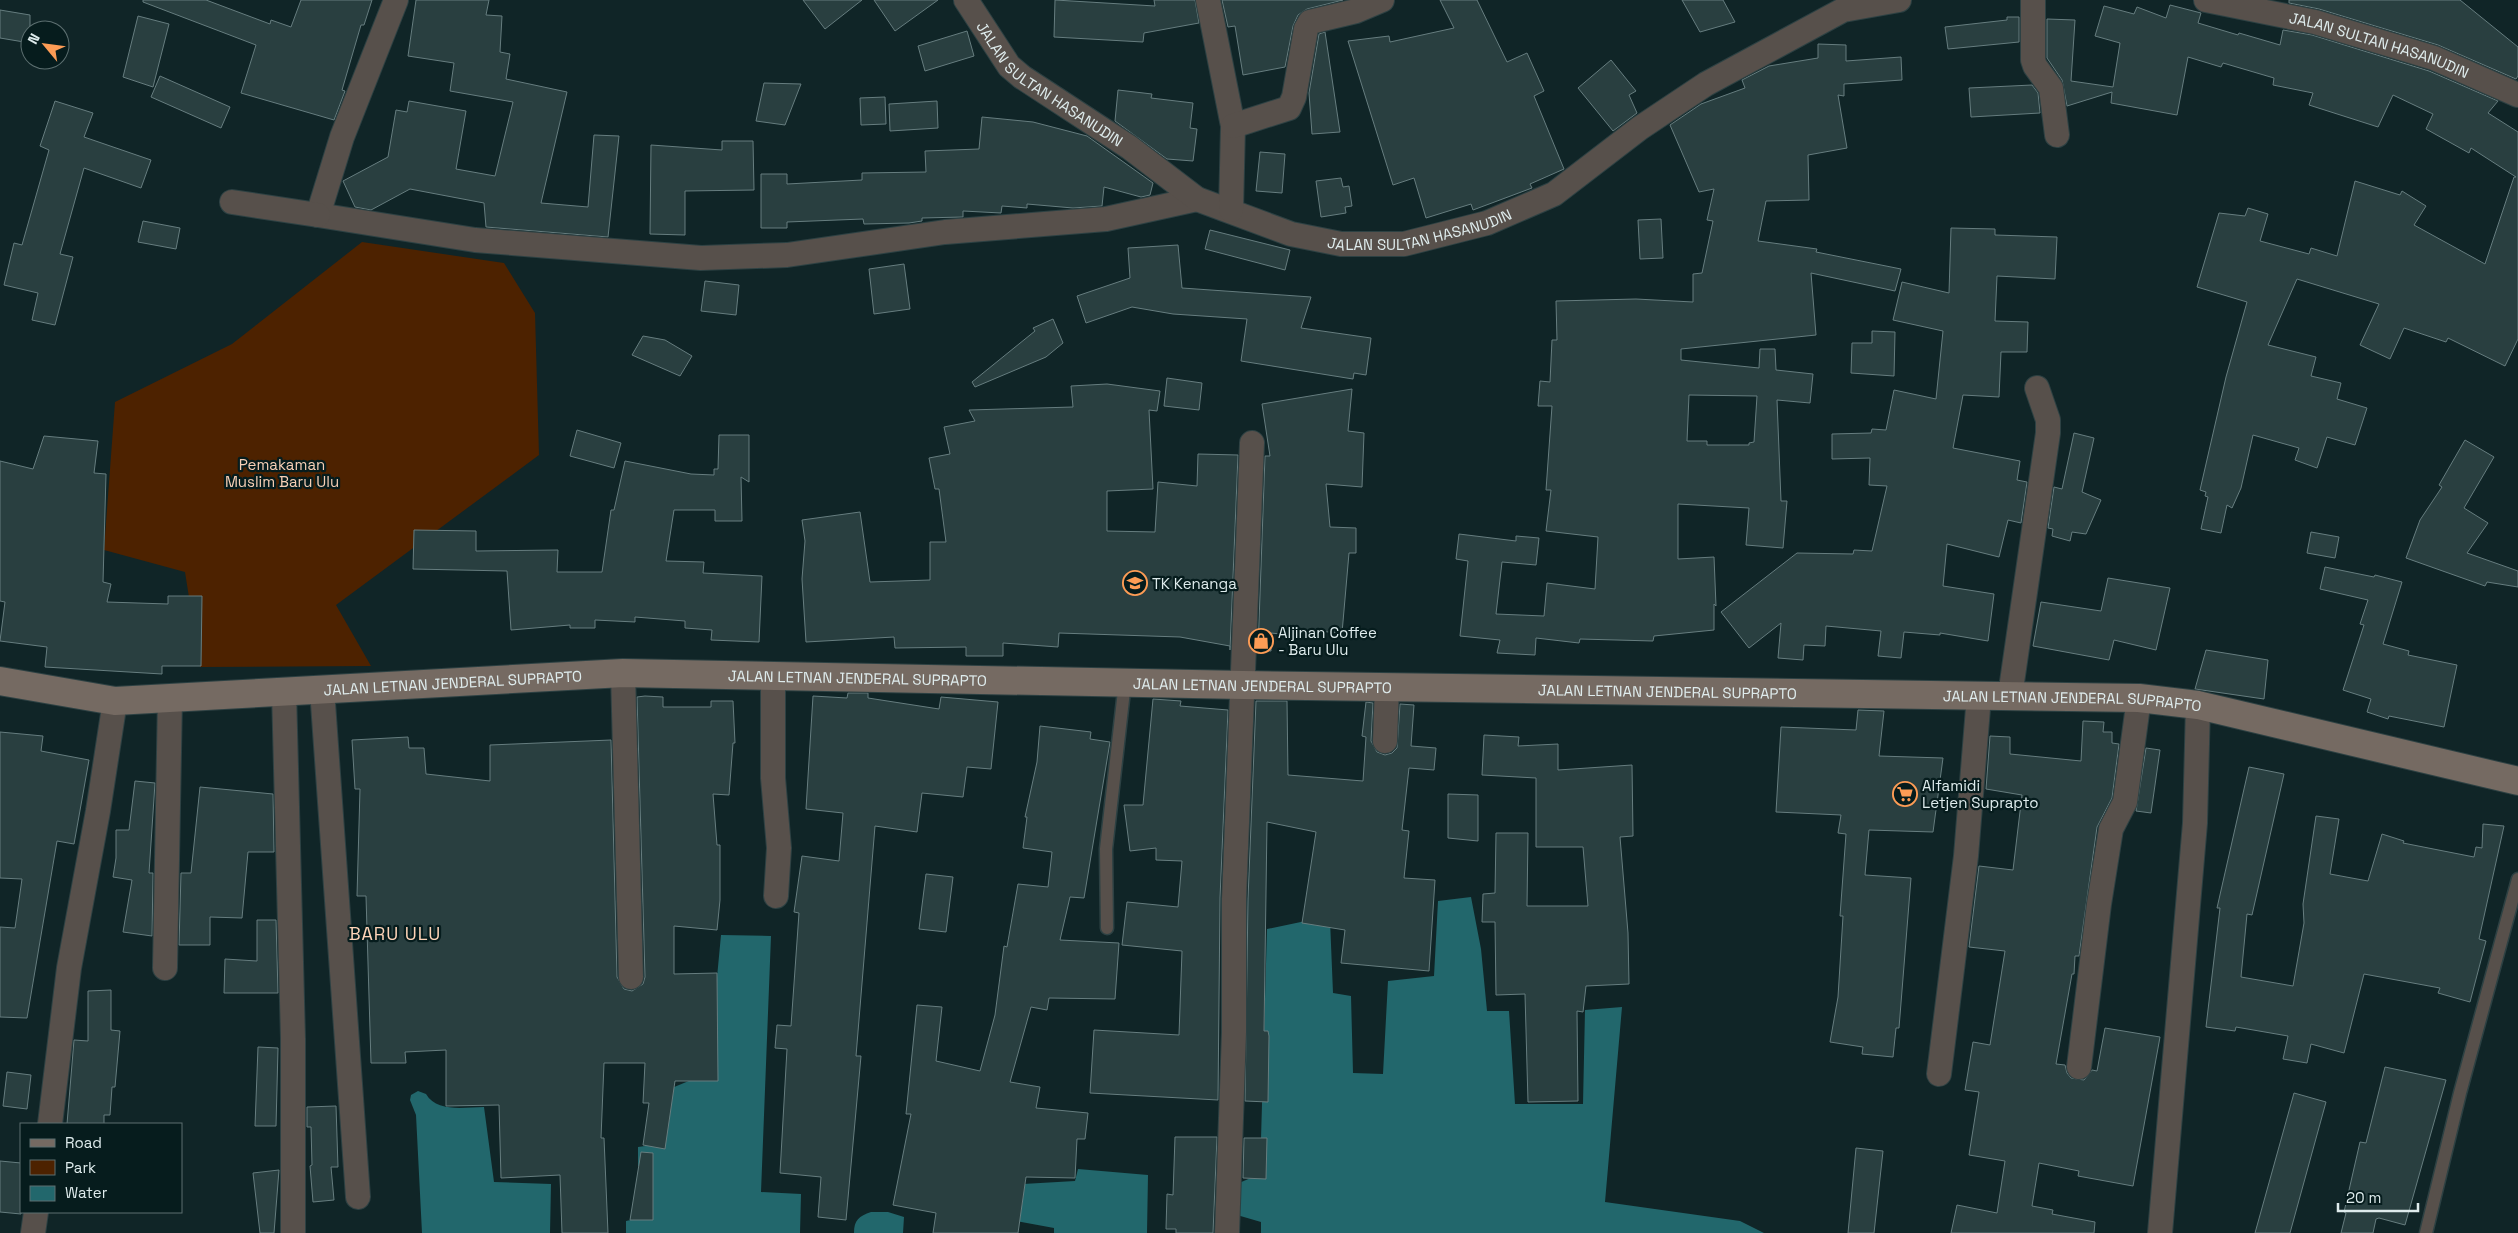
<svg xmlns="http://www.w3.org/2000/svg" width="2518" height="1233" font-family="'Space Grotesk',sans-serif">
  <rect width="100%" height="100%" fill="#102527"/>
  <path fill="#4d2200" d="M362,242L504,263L535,313L539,455L336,605L371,666L200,667L185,572L104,550L115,402L232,344Z"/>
  <path fill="#22676c" d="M1471,897L1481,949L1487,1011H1509L1515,1104H1583L1585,1010L1622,1007L1605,1202L1740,1221L1764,1233H1261V1222L1237,1215L1239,1183L1260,1174L1267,929L1315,919L1330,920L1333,993L1351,996L1353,1073L1383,1074L1388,981L1434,976L1438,901Z
    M721,935L771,936L761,1192L801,1194L800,1233H626V1221L648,1216L649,1167L638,1166V1147L660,1144L667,1090L708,1073Z
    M418,1091L426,1094C437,1113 465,1107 484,1107L494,1182L551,1184L550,1233H422L416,1115L410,1100L411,1095Z
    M1078,1169L1148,1175L1147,1233H1054V1228L1016,1221L1023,1184L1075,1181Z
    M871,1212H888L904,1217L903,1233H854C854,1220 859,1216 871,1212Z"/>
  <path fill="#293f40" stroke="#667d7f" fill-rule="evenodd" d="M143,0H206L270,24L271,20L291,27L301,0H372L364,25H361L342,90L345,91L334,120L241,93L256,45L143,2Z
    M416,0H489L486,15L502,16L500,52L510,54L506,79L567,92L541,203L588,207L594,135L619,136L608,237L486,227L484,203L410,189L371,210L355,207L343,181L388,157L396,110L407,112L409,101L466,111L456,169L495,176L513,102L450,91L454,63L408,56Z
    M803,0H862L825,29Z
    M874,0H938L895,31Z
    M1055,0L1155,6L1154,0H1195L1199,23L1144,33L1143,42L1054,37Z
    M1222,0H1343L1307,9L1298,15L1293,26L1285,67L1243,75L1235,26L1228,27Z
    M1440,0H1477L1507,62L1527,53L1544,91L1534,96L1564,169L1530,184L1532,188L1473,210L1471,204L1426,218L1414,178L1393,185L1348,41L1389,36L1390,42L1454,28Z
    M1682,0H1723L1735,22L1700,32Z
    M2289,0H2460L2518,47V76L2516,79L2438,45L2319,9L2289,3Z
    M2170,5L2201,13L2198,23L2238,35L2239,33L2280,45L2283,30L2312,35L2429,71L2498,101L2488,113L2518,132V339L2505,366L2448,338L2446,342L2404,328L2390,359L2360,345L2379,304L2297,279L2268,345L2316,357L2311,376L2341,383L2337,399L2367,408L2355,445L2327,437L2317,468L2295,460L2299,448L2253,435L2241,488L2232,508L2227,505L2221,533L2201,529L2208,497L2205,496L2206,492L2200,490L2226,377L2247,302L2197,287L2219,213L2245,216L2248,208L2268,214L2260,241L2309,254L2311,248L2337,256L2355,181L2400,195L2402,191L2426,206L2414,225L2485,264L2514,177H2516L2471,148L2469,153L2426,129L2433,114L2393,95L2378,127L2309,105L2313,93L2273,85L2274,78L2223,63L2221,67L2188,57L2177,115L2111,103L2112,92L2067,106L2062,80L2047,58V19L2075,20L2071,81L2113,87L2120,43L2095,36L2104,6L2134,14L2137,7L2166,18Z
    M0,10L30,15V43L0,38Z
    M138,16L169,24L153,87L123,77Z
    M2007,17H2019V42L1948,49L1945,27L2007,20Z
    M967,31L974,56L925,71L918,46Z
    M1325,32L1340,132L1312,134L1309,93L1319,34Z
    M1818,44L1846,45V61L1901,57L1902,80L1844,84V96L1838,95L1847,148L1808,155L1809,200L1766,201L1758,241L1817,249L1816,252L1901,269L1895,291L1811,273L1816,335L1681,349V360L1759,368L1760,349H1775L1776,370L1813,374L1810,403L1777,400L1781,501H1787L1783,548L1746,545L1749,508L1678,504V559L1714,557L1716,606L1714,604V630L1654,636L1653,641L1580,639L1579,643L1536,638L1535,655L1497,653L1500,640L1460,636L1468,561L1456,559L1459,534L1516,541V536L1539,538L1536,565L1502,562L1496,614L1544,616L1547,583L1595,589L1598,537L1546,531L1551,490H1546L1552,406H1538L1540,381L1550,382L1552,340H1557L1556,301L1636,299L1693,302V274L1702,273L1713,221L1707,220L1714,189L1699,192L1670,125L1701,104L1745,88L1742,80L1769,66L1818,58ZM1689,395L1757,396L1754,442L1749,443V445H1707V441H1687Z
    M1611,60L1636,91L1629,95L1637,113L1613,131L1578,88Z
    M160,76L230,107L221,128L151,97Z
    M764,83L801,84L785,125L756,121Z
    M2032,85L2038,93L2040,113L1971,117L1969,88Z
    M1118,90L1152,94L1151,98L1193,103L1190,128L1197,129L1193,161L1167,159L1115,121Z
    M885,97L886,124L861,125L860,98Z
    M55,101L93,113L84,137L151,160L141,188L84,168L60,254L73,257L55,325L32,320L38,293L4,285L14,243L22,245L49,150L40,146Z
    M937,101L938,128L890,131L889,104Z
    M982,117L1033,122L1087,136L1153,183L1150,195L1141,197L1104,187L1102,206L1073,208L1027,204V208L1002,206L1001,213L963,211V217L922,218V221L909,223L864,224L863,219L787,222V228H761V174H787V184L862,180V173L926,172L925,151L979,149Z
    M722,141H753L754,190L685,191V235L650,234L651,145L722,150Z
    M1260,152L1285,154L1282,193L1256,191Z
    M1341,178L1343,187L1349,186L1352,206L1345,207L1346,213L1321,217L1316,181Z
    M1661,219L1663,258L1640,259L1638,220Z
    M143,221L180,228L176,249L138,242Z
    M1951,228L1995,229V235L2057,237L2055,279L1997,276L1995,321L2028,322L2027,352H2001L1999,397L1963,395L1953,448L2020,461L2017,480L2027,482L2021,523L2008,520L1999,557L1947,544L1943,586L1994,594L1988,641L1940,633V635L1904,632L1901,658L1878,656L1881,631L1826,626L1825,646L1804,645L1803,660L1778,658L1781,623L1749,648L1721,612L1797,553L1853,554L1854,550L1872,551L1887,486L1869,485L1870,458L1832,459V434L1871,433L1872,429L1886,430L1894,390L1936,399L1943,331L1893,320L1902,282L1949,293Z
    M1210,230L1290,250L1285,270L1205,249Z
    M1178,245L1182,288L1311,297L1301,328L1371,338L1366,375L1354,373L1353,379L1241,361L1247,319L1173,314L1132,307L1086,323L1077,296L1130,278L1128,248Z
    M904,264L910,309L874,314L869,269Z
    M705,281L739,285L736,315L701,311Z
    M1053,319L1063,343L1046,357L975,387L972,382L1035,331L1033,328Z
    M1872,331L1895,332L1894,376L1851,373L1852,343H1872Z
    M643,336L665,340L692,356L680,376L632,355Z
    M1167,378L1202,383L1199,410L1164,406Z
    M1107,384L1160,391L1157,411L1149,410L1153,489L1107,491V531L1155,532L1158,482L1197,486L1198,454L1238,455L1230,650V646L1180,637L1059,633L1058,647L1003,643V656H966V647L895,648L894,637L806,642L802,579L805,541L802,520L860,512L870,582L930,580V542H946L939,489H935L929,458L950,454L944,427L975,421L969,410L1073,407L1071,386Z
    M1352,389L1348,431L1364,433L1362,487L1326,484L1330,527L1356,528V553H1349L1342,633L1290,629V635L1271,633V651L1258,650L1265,456H1270L1262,404Z
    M577,430L621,443L614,468L570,456Z
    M2074,433L2094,438L2082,492L2101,500L2086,534L2072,532L2070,541L2052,536L2053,529L2048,528L2054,487L2062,489Z
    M719,435H749V482L741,477L742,521H715V510H674L666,561L704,562L703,573L762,576L759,642L711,640L712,630L685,628V621L635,617V622L595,620V628H570V625L511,630L507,571L413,569L414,530L476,531V551L558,550L557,572H602L611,510H614L625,461L691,474L714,475V469H718Z
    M44,436L98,441L94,473L106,474L103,582L111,584L107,602L168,604V596H202L201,666H162V674L45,667L47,647L0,641L5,602L0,601V461L33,469Z
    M2465,440L2494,457L2464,508L2488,523L2467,553L2518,571V587L2487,582L2485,586L2406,558L2420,520L2442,487L2439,485Z
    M2311,532L2339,537L2335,558L2307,553Z
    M2325,567L2374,577L2375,575L2402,582L2383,644L2409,651L2408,655L2457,665L2444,727L2389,716L2388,719L2367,712L2371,699L2343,690L2364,625L2360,624L2368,600L2320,589Z
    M2108,578L2170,588L2156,650L2114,640L2109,660L2033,646L2041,602L2101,611Z
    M2206,650L2268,660L2264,699L2195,689Z
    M848,693H868V698L939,709L941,697L998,702L991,769L967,767L963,797L922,793L917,832L875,826L856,1056H861L846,1220L818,1217L821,1177L780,1173L787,1049L775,1048L777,1025L791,1026L799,913L794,912L802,856L839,861L843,813L806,809L813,696L847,698Z
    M645,696L663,697V707H711V701H733L735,743H733L729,795L713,794L717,845H720V900L717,930L674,926V974L717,973L718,1081H675L665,1149L643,1145L649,1103H643L645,1063H604L601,1138H604L608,1233H562L560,1175L501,1178L499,1105L446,1106V1050L405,1052L406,1063H371L366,896H357L360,789H355L352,740L408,737L409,748H424L426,774L490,781V745L611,740L617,977L624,989L632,991L643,984L645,977L637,697Z
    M1153,699L1181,701L1180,706L1228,710L1220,898L1218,1100L1090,1093L1094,1030L1179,1035L1182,951L1122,945L1127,902L1178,907L1182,861L1156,860V848L1130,851L1124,805H1143Z
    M1256,701H1287L1288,775L1363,781L1366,737L1362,736L1366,702L1373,703L1371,741L1377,752L1385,755L1392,753L1397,748L1400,704L1414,705L1411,746L1436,748L1434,770L1409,768L1402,830L1409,831L1404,878L1435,880L1429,971L1341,963L1345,930L1302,923L1316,832L1267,822L1264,1031H1268L1269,1036L1268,1102L1245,1101L1248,899Z
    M1858,710L1884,711L1879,756L1943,758L1933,832L1869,830L1865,875L1911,878L1899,1028H1896L1893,1057L1862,1054L1863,1047L1830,1042L1838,997L1843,916H1840L1846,834L1838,833L1841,815L1776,812L1781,727L1856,730Z
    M2083,721L2104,722L2103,732H2112V743L2119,744L2112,798L2097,827L2079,956H2075L2074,974H2072L2056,1064L2065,1065L2067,1073L2071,1078L2084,1080L2092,1070L2097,1071L2105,1028L2160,1037L2133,1186L2078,1176L2079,1171L2039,1163L2032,1206L2053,1210L2052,1214L2095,1222L2094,1233H1951L1957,1205L1997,1213L2005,1161L1969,1155L1979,1092L1965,1090L1973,1042L1990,1045L2005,951L1969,947L1979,866L2013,870L2022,795L1986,789L1990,736L2010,737V754L2081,761Z
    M1040,726L1091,732L1090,739L1110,742L1084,898L1070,897L1060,940L1119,943L1115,999L1049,998L1047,1010L1031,1007L1010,1082L1040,1087L1036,1108L1088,1113L1085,1139H1077L1075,1178L1026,1177L1018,1233H933L936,1213L893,1205L911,1114H906L917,1005L942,1007L936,1061L980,1071L995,1015L1004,946L1007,947L1018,884L1048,887L1052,852L1023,848L1027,817H1025L1037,762Z
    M0,732L43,736L41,751L89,760L74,844L57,841L27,1018L0,1017V927L15,928L22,879L0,878Z
    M1484,735L1519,737L1518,746L1558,744V770L1632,765L1633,836L1620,837L1628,933L1629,984L1586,986L1583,1012L1577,1011L1578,1101L1528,1102L1525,994L1496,995L1495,922H1482L1483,894L1495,893L1496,833H1528L1527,906H1588L1583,847H1536V778L1482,775Z
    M2146,748L2160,750L2151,813L2136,811Z
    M2249,767L2284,774L2252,915L2247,914L2241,977L2293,986L2304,923L2303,904L2316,816L2339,819L2330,874L2368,881L2382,834L2404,841L2403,843L2474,857L2476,847L2482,848L2483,824L2504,826L2479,939L2486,941L2470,1002L2438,993L2440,988L2364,974L2344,1053L2311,1044L2307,1063L2283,1059L2288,1036L2236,1027L2235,1031L2206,1027L2220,908H2217Z
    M135,781L155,783L149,873H153L152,936L123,932L132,880L113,877L116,858V830H129Z
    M200,787L273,794L274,852H248L242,918L210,917V945H179L181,873H191Z
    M1448,794L1478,795V841L1448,838Z
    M926,874L953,877L946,932L919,929Z
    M257,920H276L278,993H224L225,959L257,961Z
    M111,990V1030L120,1031L115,1087H112L110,1115H104V1124H67L74,1040L88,1041V991Z
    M258,1047L278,1048L276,1126H255Z
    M2385,1067L2446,1080L2405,1225L2379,1218L2376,1219L2373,1233H2341L2346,1213L2344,1212L2360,1142L2366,1143Z
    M7,1072L31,1075L27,1109L3,1106Z
    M2294,1093L2326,1102L2290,1233H2255Z
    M336,1106L338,1167H331L334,1200L313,1202L310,1166L312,1165L311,1127H307V1107Z
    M1175,1137H1217L1213,1233H1176V1229H1166L1167,1194L1173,1195Z
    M1244,1138H1267L1266,1179L1243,1178Z
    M1856,1148L1883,1151L1874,1233H1848Z
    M641,1152L653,1153V1220H630Z
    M0,1161L21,1163V1214L0,1212Z
    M279,1170L274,1233H260L253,1173Z"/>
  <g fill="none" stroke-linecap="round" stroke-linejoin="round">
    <defs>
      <path id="service" d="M1107,928L1106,849L1125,682
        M2426,1233L2460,1093L2518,879"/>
      <g id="minor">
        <path d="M396,0L342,137L318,215L475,240L701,258L787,255L945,232L1106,219L1197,199"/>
        <path id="s1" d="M966,0L1009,66L1022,77L1129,147L1197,199L1291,234L1341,244H1404L1487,223L1554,194L1640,128L1706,84L1843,10L1899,0"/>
        <path d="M1208,0L1233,126L1231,210"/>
        <path d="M2033,0V60L2035,66L2051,88L2057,135"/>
        <path id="s2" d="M2206,0L2315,22L2434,58L2518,95"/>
        <path d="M1233,126L1289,108L1294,97L1306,29L1310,22L1356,11L1382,0"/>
        <path d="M232,202L318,215"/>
        <path d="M623,673L631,977"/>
        <path d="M773,675V778L779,848L776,896"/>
        <path d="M322,689L358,1197"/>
        <path d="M284,691L293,1039V1233"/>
        <path d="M2010,696L2048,433V420L2037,388"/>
        <path d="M1385,741L1387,686"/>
        <path d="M165,968L170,698"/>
        <path d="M2079,1067L2099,904L2111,829L2125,802L2139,698"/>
        <path d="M1939,1074L1966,856L1979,696"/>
        <path d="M50,1124L69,968L98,811L115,701"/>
        <path d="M33,1233L36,1212"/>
        <path d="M1227,1233L1234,1032V899L1252,443"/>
        <path d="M2160,1233L2195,823L2198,705"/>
      </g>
      <g id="secondary">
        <path id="s3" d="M0,681L115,701L623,673L1243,685L2139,698L2198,705L2518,781"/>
      </g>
    </defs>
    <use href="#service" stroke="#2d4143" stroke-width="15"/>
    <use href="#minor" stroke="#2d4143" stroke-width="26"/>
    <use href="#secondary" stroke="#2d4143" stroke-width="30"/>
    <use href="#service" stroke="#57504b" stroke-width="12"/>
    <use href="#minor" stroke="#57504b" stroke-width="24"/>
    <use href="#secondary" stroke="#756a62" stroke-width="28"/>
  </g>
  <defs>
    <symbol id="school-ring" viewBox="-11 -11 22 22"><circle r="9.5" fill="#061c1d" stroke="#fd9c55" stroke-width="1.5"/><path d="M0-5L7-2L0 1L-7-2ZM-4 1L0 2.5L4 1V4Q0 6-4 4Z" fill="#fd9c55"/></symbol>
    <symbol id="shop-ring" viewBox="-11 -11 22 22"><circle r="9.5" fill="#061c1d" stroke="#fd9c55" stroke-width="1.5"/><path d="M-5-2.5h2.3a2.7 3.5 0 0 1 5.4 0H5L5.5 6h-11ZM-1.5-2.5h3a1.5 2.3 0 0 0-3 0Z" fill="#fd9c55"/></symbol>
    <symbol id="supermarket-ring" viewBox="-11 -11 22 22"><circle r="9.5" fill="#061c1d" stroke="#fd9c55" stroke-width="1.5"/><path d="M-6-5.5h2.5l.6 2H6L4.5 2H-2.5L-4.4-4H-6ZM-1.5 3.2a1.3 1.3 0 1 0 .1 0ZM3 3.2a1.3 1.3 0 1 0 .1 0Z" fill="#fd9c55"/></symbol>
  </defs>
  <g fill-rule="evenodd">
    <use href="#school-ring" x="1121" y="569" width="28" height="28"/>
    <use href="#shop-ring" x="1247" y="627" width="28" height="28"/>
    <use href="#supermarket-ring" x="1891" y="780" width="28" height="28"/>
  </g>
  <g text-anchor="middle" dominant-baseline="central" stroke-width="4.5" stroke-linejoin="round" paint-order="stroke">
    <g font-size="15" fill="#deebec" stroke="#061c1d">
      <text stroke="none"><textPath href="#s2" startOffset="179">JALAN SULTAN HASANUDIN</textPath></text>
      <text stroke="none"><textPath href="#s1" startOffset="121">JALAN SULTAN HASANUDIN</textPath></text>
      <text stroke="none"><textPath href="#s1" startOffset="541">JALAN SULTAN HASANUDIN</textPath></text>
      <text stroke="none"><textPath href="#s3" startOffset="860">JALAN LETNAN JENDERAL SUPRAPTO</textPath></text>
      <text stroke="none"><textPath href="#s3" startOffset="455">JALAN LETNAN JENDERAL SUPRAPTO</textPath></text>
      <text stroke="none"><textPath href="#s3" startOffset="1265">JALAN LETNAN JENDERAL SUPRAPTO</textPath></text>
      <text stroke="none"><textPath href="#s3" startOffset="1670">JALAN LETNAN JENDERAL SUPRAPTO</textPath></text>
      <text stroke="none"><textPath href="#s3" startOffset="2075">JALAN LETNAN JENDERAL SUPRAPTO</textPath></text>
    </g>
    <g font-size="15" fill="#f7cfb5" stroke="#061c1d">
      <text x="282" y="464">Pemakaman<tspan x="282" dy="17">Muslim Baru Ulu</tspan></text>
    </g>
    <g font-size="15" fill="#deebec" stroke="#061c1d" text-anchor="start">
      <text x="1152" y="583">TK Kenanga</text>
      <text x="1278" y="632">Aljinan Coffee<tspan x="1278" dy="17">- Baru Ulu</tspan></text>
      <text x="1922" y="785">Alfamidi<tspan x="1922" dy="17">Letjen Suprapto</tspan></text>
    </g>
    <g font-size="18" letter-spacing="1" fill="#fed4b8" stroke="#061c1d">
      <text x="395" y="933">BARU ULU</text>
    </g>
  </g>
  <rect x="20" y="1123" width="162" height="90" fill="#061c1d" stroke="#5c6f70"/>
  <rect x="30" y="1139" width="25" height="8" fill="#756a62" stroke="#5c6f70"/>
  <text x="65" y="1148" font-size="15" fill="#deebec">Road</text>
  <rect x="30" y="1160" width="25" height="15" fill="#4d2200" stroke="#5c6f70"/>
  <text x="65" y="1173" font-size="15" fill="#deebec">Park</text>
  <rect x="30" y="1186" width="25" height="15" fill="#22676c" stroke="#5c6f70"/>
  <text x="65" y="1198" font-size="15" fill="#deebec">Water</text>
  <g transform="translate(45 45) rotate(299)"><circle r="24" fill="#061c1d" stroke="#5c6f70"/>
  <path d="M0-4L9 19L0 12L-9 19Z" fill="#fd9c55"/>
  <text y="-8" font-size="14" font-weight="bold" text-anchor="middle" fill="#deebec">N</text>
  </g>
  <path d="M2338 1203v8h80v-8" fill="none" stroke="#deebec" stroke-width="2.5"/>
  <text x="2346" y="1203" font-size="15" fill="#deebec" stroke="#061c1d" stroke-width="4" paint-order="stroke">20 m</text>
</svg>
